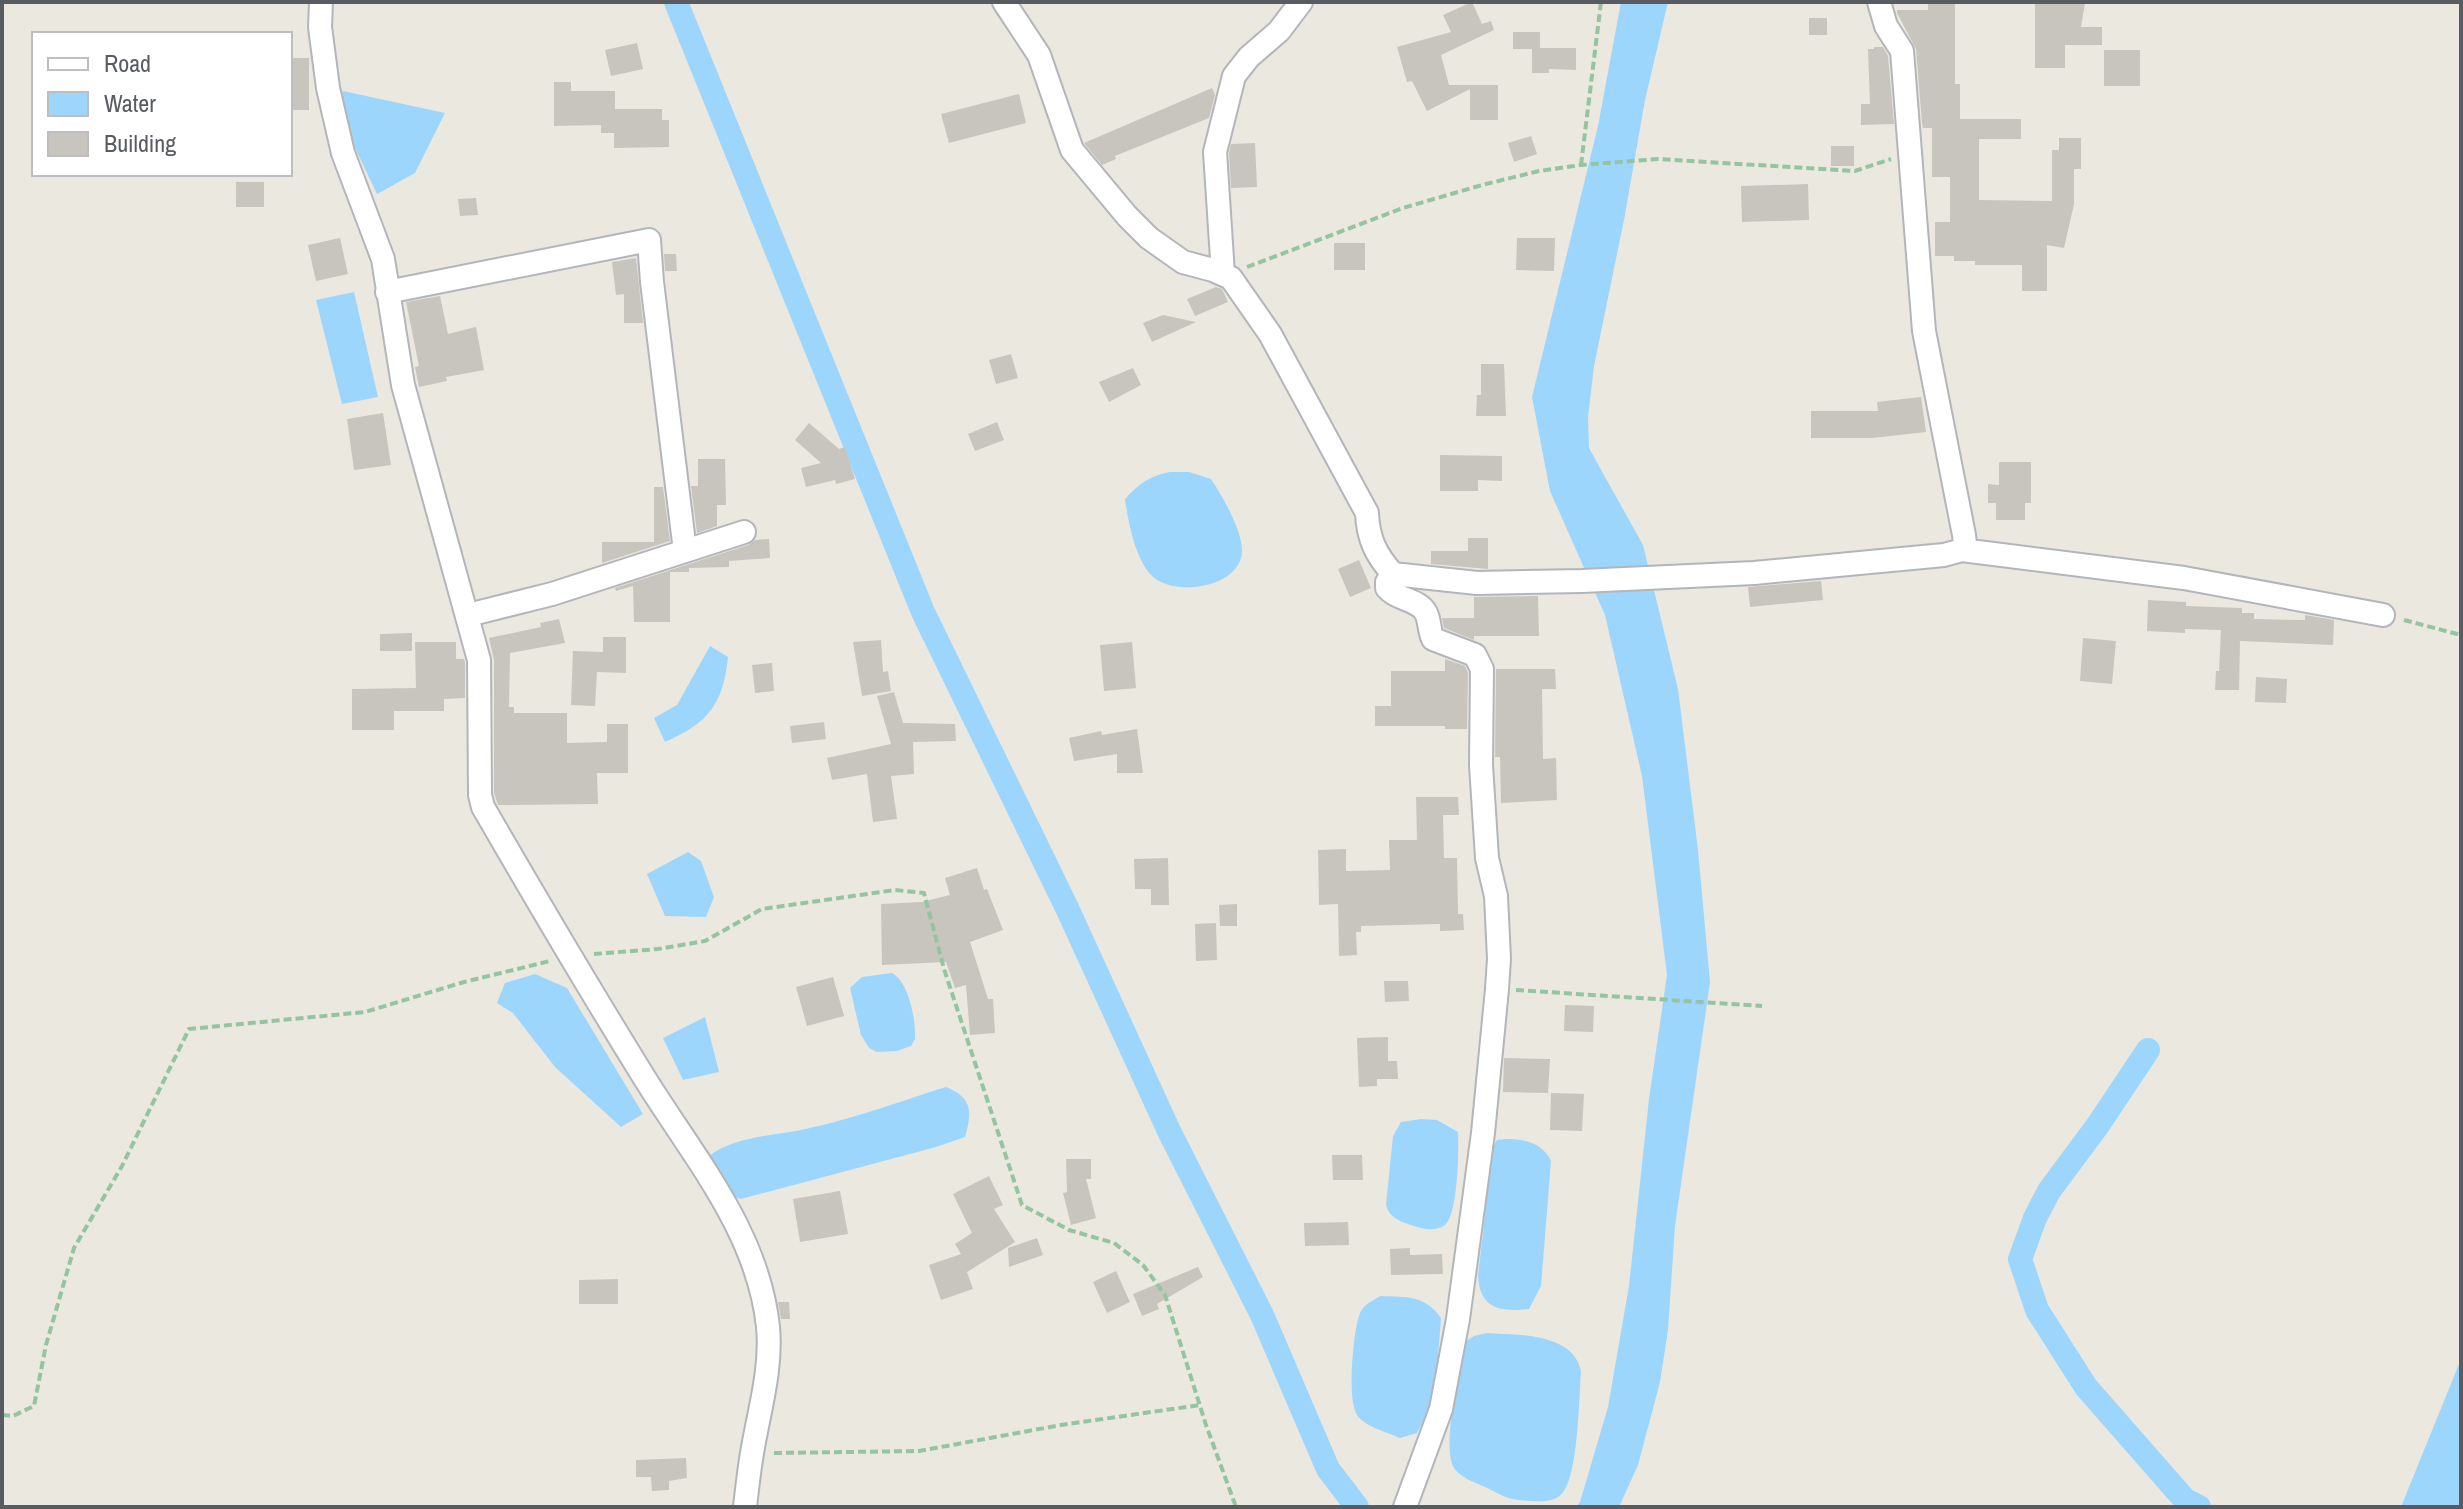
<svg xmlns="http://www.w3.org/2000/svg" width="2463" height="1509" font-family="'Archivo Narrow',sans-serif">
  <rect width="100%" height="100%" fill="#ebe8df"/>
  <path fill="#9dd6fd" d="M1621,2H1668L1645,100L1624,220L1594,366L1588,417L1589,448L1643,545L1678,689L1698,850L1710,982L1675,1226L1668,1330L1660,1382L1638,1465L1619,1507H1576L1580,1502L1608,1407L1629,1286L1649,1099L1667,975L1642,776L1605,615L1550,491L1532,397L1598,126Z
    M343,91L445,113L415,173L377,194L336,108Z
    M354,292L378,397L342,404L316,300Z
    M1170,472H1189L1211,479C1222,495 1243,532 1242,552C1240,588 1173,598 1151,575C1135,558 1128,521 1125,499C1138,484 1151,475 1170,472Z
    M710,646L728,657C723,705 708,723 665,742L654,718L677,705Z
    M688,852L701,861L714,897L706,917L665,916L647,874Z
    M892,973C909,982 916,1020 915,1039L911,1046L897,1051L877,1052L869,1048L861,1035L850,988L862,977Z
    M535,974L567,988L643,1114L621,1127L555,1067L513,1013L497,1003L505,983Z
    M705,1017L719,1072L683,1080L663,1038Z
    M946,1087C973,1098 972,1112 965,1137L936,1147L741,1199L727,1195L709,1156C735,1135 778,1136 810,1128C856,1118 901,1101 946,1087Z
    M1421,1119L1437,1120L1458,1132C1459,1150 1458,1214 1445,1225C1435,1233 1419,1228 1408,1224C1398,1221 1389,1216 1386,1205L1393,1136L1401,1122Z
    M1506,1139C1525,1139 1543,1143 1551,1161L1541,1286L1529,1309C1500,1312 1480,1309 1478,1276L1493,1147L1497,1140Z
    M1381,1296C1407,1297 1425,1295 1441,1318L1435,1397L1417,1433L1400,1438C1387,1432 1365,1427 1357,1415C1347,1401 1353,1334 1359,1316C1362,1305 1371,1301 1381,1296Z
    M1487,1333C1518,1335 1573,1333 1581,1371C1579,1399 1578,1470 1564,1491C1555,1505 1533,1501 1518,1500C1506,1499 1496,1492 1485,1487C1474,1482 1461,1478 1454,1468C1441,1448 1460,1367 1465,1342L1474,1336Z
    M2461,1359V1507H2401Z"/>
  <g fill="none" stroke-linecap="round" stroke-linejoin="round">
    <path stroke="#9dd6fd" stroke-width="24" d="M676,2L923,612L1067,908L1169,1131L1262,1315L1328,1469L1357,1507
      M2148,1050L2098,1125L2049,1191L2035,1218L2020,1259L2037,1310L2086,1387L2185,1500L2199,1507"/>
  </g>
  <path fill="#c8c5be" d="M1472,2L1482,24L1491,21L1494,30L1441,55L1449,85H1498V120H1470V89L1427,111L1412,81L1407,82L1397,47L1451,32L1443,15Z
    M1928,2H1955V84H1960V119H2021V139H1979V200L2052,201V150H2059V138H2081V169H2074V204L2064,248L2047,245V291H2022V265H1975V261H1954V256H1935V222H1950V177H1932V128H1923L1922,123L1916,49L1897,13V10H1928Z
    M2035,3H2085L2081,27H2102V45H2065V68H2035Z
    M1809,18H1827V35H1809Z
    M1513,32H1540V48H1576V70L1549,69V73H1532V49H1513Z
    M637,43L643,69L611,76L605,50Z
    M1874,47H1883L1888,56L1894,124L1861,125V104H1870L1868,49H1874Z
    M2104,50H2140V86H2104Z
    M290,58H309V110H290Z
    M554,82H571V91H615V109H662V120H669V147L614,148V133H601V125L554,126Z
    M1212,88L1215,95L1209,118L1115,156L1116,159L1102,165L1084,143Z
    M1019,94L1026,123L949,143L941,114Z
    M1531,136L1537,154L1514,162L1508,143Z
    M1255,143L1257,187L1231,188L1229,153L1231,144Z
    M1831,146H1854V166H1831Z
    M236,182H264V207H236Z
    M1808,184L1809,220L1742,222L1741,186Z
    M476,198L478,215L460,216L458,199Z
    M340,238L348,274L316,281L308,245Z
    M1517,238H1555L1554,271L1516,270Z
    M1334,243H1365V270H1334Z
    M664,254H676L677,271H665Z
    M636,258L643,323H624V294L616,295L612,262Z
    M1216,287L1222,289L1228,302L1195,316L1187,299Z
    M440,296L448,334L476,327L484,370L446,377L447,381L419,387L415,367L419,366L406,302Z
    M1163,315L1196,322L1152,342L1143,323Z
    M1011,354L1018,378L996,384L989,360Z
    M1481,364H1504L1506,416H1476L1477,395H1481Z
    M1133,368L1141,385L1109,402L1099,382Z
    M1921,397L1926,432L1872,438H1811V411H1878L1877,402Z
    M383,413L391,465L354,470L347,419Z
    M997,422L1004,440L975,451L968,434Z
    M809,423L839,449L845,447L855,479L836,484L835,480L806,487L801,468L821,463L795,440Z
    M1440,455L1502,456V481L1478,480V491H1440Z
    M698,459H725L726,505H717V526L697,533L691,486H698Z
    M1999,462H2031V503H2025V520H1996V503H1988V484L1999,485Z
    M654,487H663L670,541L602,563V542H654Z
    M1468,538H1488V569L1431,564V551H1468Z
    M769,539L770,558L729,561V567L689,568V572H670V622H634L633,586L616,591L615,588L748,545L755,540Z
    M1359,560L1371,588L1350,597L1338,569Z
    M1821,581L1823,600L1750,607L1748,587Z
    M1538,596L1539,636H1474V640L1444,628L1442,618H1474V597Z
    M2148,600L2186,602V606L2242,608V613H2254V619L2305,620V615L2334,620L2333,645L2240,641L2239,690H2215L2216,671H2219L2221,630L2185,629V633L2147,631Z
    M559,619L565,643L510,653L509,707H514V713H567V743L607,742V724H628V773H597L598,804L498,805L494,793V660L489,638L541,627L540,623Z
    M412,633V651H380V634Z
    M603,637H626V673L597,672L595,706L571,705L573,651L603,652Z
    M2083,638L2116,641L2112,684L2080,681Z
    M881,640L883,672L888,671L891,691L862,696L853,642Z
    M415,642H456V659H464L465,662V698L444,699V711H394V730H352V689L416,688Z
    M1132,642L1136,688L1104,691L1100,645Z
    M1445,659L1465,666L1468,672L1467,729H1445V726H1375V706H1391V671H1445Z
    M772,663L774,691L755,693L752,665Z
    M1496,669H1555L1556,689H1542L1543,759L1556,758L1557,800L1501,803L1500,757H1495Z
    M2256,677L2287,679L2286,703L2255,702Z
    M894,692L903,723L955,724L956,741L913,742L914,774L891,776L897,819L873,822L867,774L832,780L827,758L891,744L877,696Z
    M824,722L826,739L792,743L790,726Z
    M1137,729L1143,773H1117V754L1074,761L1069,738L1101,731L1102,735Z
    M1416,797H1458L1459,815H1443L1444,858H1457L1458,914H1463L1464,930L1440,931V924L1361,926V932H1356L1357,955L1339,956L1338,904L1319,905L1318,850L1346,849V871L1390,870L1389,840H1417Z
    M1168,858L1169,905H1151V889H1135L1134,859Z
    M977,868L984,890L987,889L1003,930L970,942L988,999H993L995,1033L970,1035L966,985L955,988L946,962L882,965L881,904L922,902L950,895L945,878Z
    M1237,904V926H1220L1219,905Z
    M1216,923L1217,960L1196,961L1195,924Z
    M833,977L844,1016L807,1026L796,987Z
    M1384,981H1408L1409,1001L1385,1002Z
    M1565,1005L1594,1006L1593,1032L1564,1031Z
    M1388,1037V1061H1397L1398,1079H1377V1086L1359,1087L1357,1038Z
    M1504,1058L1550,1059L1548,1093L1503,1092Z
    M1551,1093L1584,1094L1582,1131L1550,1130Z
    M1332,1155H1362L1363,1180H1333Z
    M1066,1159H1091V1179H1086L1096,1218L1071,1225L1063,1193L1067,1192Z
    M989,1176L1003,1205L994,1209L1015,1242L967,1272L973,1289L941,1300L929,1265L961,1254L955,1244L972,1233L953,1194Z
    M840,1191L848,1234L800,1242L793,1199Z
    M1348,1222L1349,1245L1305,1246L1304,1223Z
    M1037,1238L1043,1255L1009,1267L1008,1248Z
    M1410,1248V1255L1442,1254L1443,1274L1391,1275L1390,1249Z
    M1198,1267L1203,1277L1157,1304L1159,1309L1142,1316L1133,1294Z
    M1116,1271L1130,1302L1107,1313L1093,1282Z
    M618,1279V1304H579V1280Z
    M778,1302H789L790,1319H781Z
    M686,1458L687,1478L669,1481V1490L652,1491L651,1477H636V1460Z"/>
  <g fill="none" stroke-linecap="round" stroke-linejoin="round">
    <defs>
      <path id="minor" d="M321,2L320,27L328,88L343,153L383,259L403,385L479,660L480,795L483,807C535,897 587,985 642,1074C691,1154 758,1230 768,1327C772,1369 759,1411 752,1453C749,1471 747,1489 745,1507
        M1004,2L1039,55L1072,150L1127,216L1149,238L1183,262L1213,270L1231,278L1270,334L1367,513C1368,539 1376,555 1393,574L1387,582V588C1397,600 1419,599 1426,613C1430,621 1429,631 1433,639L1475,655L1482,669L1481,765L1487,858L1496,896L1499,959L1497,989L1483,1133L1458,1319L1441,1409L1405,1507
        M1223,274L1215,152L1234,76L1249,57L1279,31L1301,2
        M387,292L649,240L652,282L685,551
        M1962,550L2184,578L2383,615
        M1393,574L1477,583L1582,581L1754,573L1944,555L1962,550L1965,544L1964,535L1924,331L1902,51L1886,26L1879,2
        M468,615L552,594L744,532"/>
    </defs>
    <use href="#minor" stroke="#b2b6ba" stroke-width="26"/>
    <path stroke="#94c4a0" stroke-width="4" stroke-dasharray="8 4" stroke-linecap="butt" d="M1581,165L1601,2
      M1247,267L1403,208L1482,185L1539,171L1581,165L1658,159L1855,171L1891,159
      M2404,620L2461,635
      M594,954L658,949L705,941L762,909L895,890L924,893L944,969L1022,1205L1069,1230L1114,1243L1143,1265L1165,1295L1206,1425L1236,1507
      M1516,990L1762,1006
      M2,1415L13,1416L34,1406L46,1345L74,1248L122,1166L189,1029L365,1012L464,982L550,961
      M774,1453L919,1451L1061,1425L1200,1405"/>
    <use href="#minor" stroke="#fff" stroke-width="22"/>
  </g>
  <rect width="2463" height="1509" fill="none" stroke="#585c60" stroke-width="8"/>
  <rect x="32" y="32" width="260" height="144" fill="#ffffff" stroke="#bcbebf" stroke-width="2"/>
  <rect x="48" y="58" width="40" height="12" fill="#ffffff" stroke="#bcbebf" stroke-width="2"/>
  <text x="104" y="72" font-size="24" fill="#585c60">Road</text>
  <rect x="48" y="92" width="40" height="24" fill="#9dd6fd" stroke="#bcbebf" stroke-width="2"/>
  <text x="104" y="112" font-size="24" fill="#585c60">Water</text>
  <rect x="48" y="132" width="40" height="24" fill="#c8c5be" stroke="#bcbebf" stroke-width="2"/>
  <text x="104" y="152" font-size="24" fill="#585c60">Building</text>
</svg>
